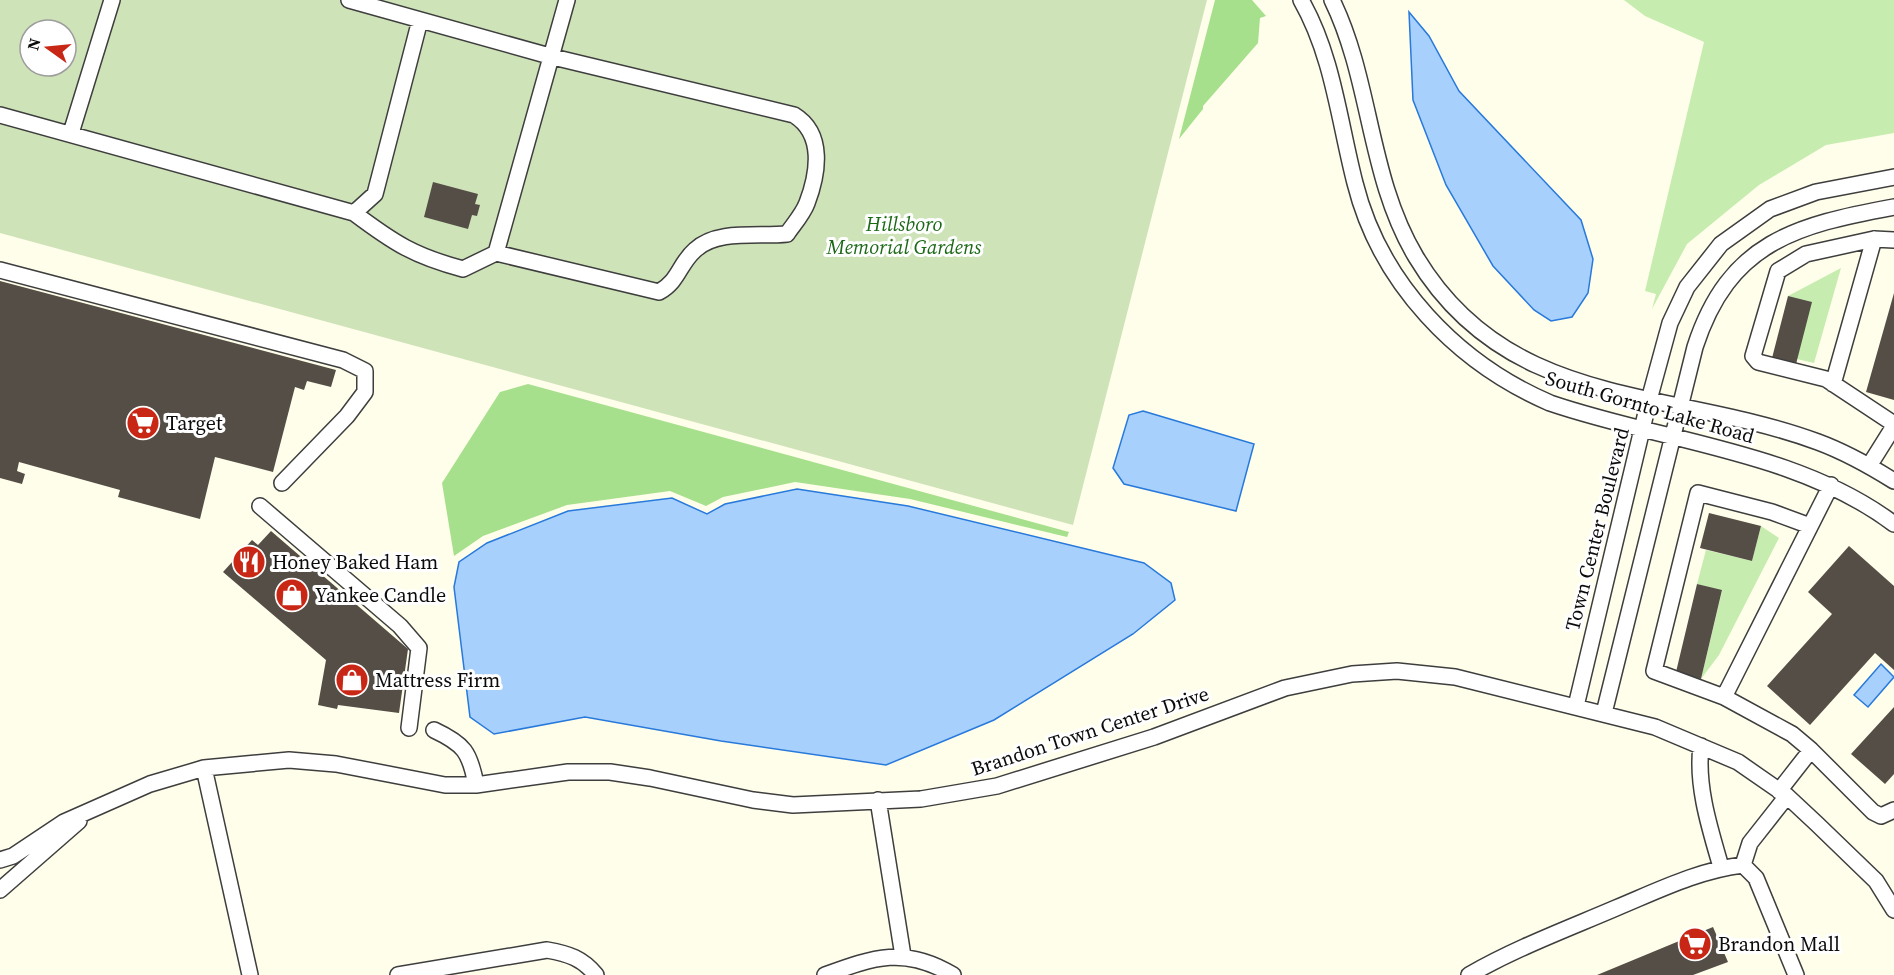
<svg xmlns="http://www.w3.org/2000/svg" width="1894" height="975" font-family="'Source Serif 4',serif">
  <rect width="100%" height="100%" fill="#fffeea"/>
  <path fill="#c6edaf" d="M1624,0H1894V133L1826,145L1759,185L1687,244L1652,309L1656,294L1645,291L1704,42L1645,16Z
    M1841,268L1814,363L1797,359L1788,296Z
    M1761,526L1779,538L1719,655L1701,679L1722,591L1697,584L1706,550L1752,561Z"/>
  <path fill="#a6e08d" d="M1215,0H1252L1266,16L1260,18L1258,43L1203,106V109L1179,139Z
    M528,384L1069,532L1067,537L910,499L795,482L723,497L706,506L670,491L567,505L483,536L454,556L442,483L500,392Z"/>
  <path fill="#cfe3b9" fill-rule="evenodd" d="M0,0H1207L1073,525L0,233ZM30,30H66V66H30Z"/>
  <path fill="#a8d0fd" stroke="#2779db" stroke-width="1.5" d="M1409,12L1429,36L1459,91L1581,220L1593,259L1588,293L1572,317L1551,321L1534,310L1493,266L1446,185L1413,100Z
    M1143,411L1254,444L1236,511L1124,484L1113,468L1129,415Z
    M797,489L908,506L1144,563L1171,583L1175,600L1133,634L994,720L886,765L721,741L585,717L494,734L470,717L454,587L459,562L487,543L568,511L672,498L707,514L725,504Z
    M1881,664L1894,677L1868,707L1854,695Z"/>
  <path fill="#554e47" d="M433,182L478,194L475,204L480,205L477,216L472,215L468,229L424,217Z
    M0,281L336,370L331,387L307,381L304,390L295,387L273,472L215,457L200,519L118,497L120,490L19,462L17,471L25,474L22,484L0,478Z
    M1894,293V400L1866,392Z
    M1788,296L1812,302L1795,368L1771,362Z
    M1709,513L1761,526L1752,561L1700,548Z
    M271,531L408,649L399,713L338,705L337,709L318,705L326,660L223,572L252,540L258,545Z
    M1849,546L1894,586V670L1875,653L1810,725L1767,686L1832,614L1808,592Z
    M1697,584L1722,590L1701,679L1676,672Z
    M1894,707V774L1885,784L1851,754Z
    M1713,927L1728,962L1693,975H1597Z"/>
  <g fill="none" stroke-linecap="round" stroke-linejoin="round">
    <defs>
      <path id="minor" d="M349,0L553,57L794,115C825,134 818,174 807,203C803,214 793,225 787,234C759,237 717,229 695,250C679,264 679,281 659,292L496,253
        M1301,0C1333,56 1339,121 1355,183C1380,283 1457,363 1550,403C1664,442 1797,451 1894,524
        M1332,0C1372,82 1368,177 1416,257C1508,411 1672,388 1818,442C1845,452 1870,466 1894,481
        M0,115L354,213C394,243 414,256 463,269L496,253L567,0
        M71,133L112,0
        M354,213L375,194L420,20
        M1894,240L1874,239L1806,254L1778,271L1753,356L1758,362L1826,379L1894,424
        M0,270L343,360L365,371V392L347,416L282,483
        M1833,384L1874,239
        M1869,466L1894,426
        M260,506L400,626L419,648L409,728
        M1724,697L1654,671L1698,493L1772,512L1810,526
        M1576,706L1649,400L1670,323L1687,287L1721,244L1770,209L1816,192L1894,177
        M1604,713L1695,347C1729,242 1796,225 1894,207
        M434,730C464,744 470,752 476,785
        M1701,746C1696,786 1710,829 1721,867
        M1811,750L1873,812L1881,816L1894,810
        M204,768L250,975
        M1779,791L1811,750L1792,734L1724,697L1831,485
        M878,800L903,956
        M0,860L13,856L64,822L150,784L204,768L289,760L336,764L445,785H476L568,772H610L650,778L753,800L793,805L921,799L997,786L1154,737L1285,688L1352,674L1397,671L1455,677L1655,727L1738,762L1787,796L1817,824L1876,881L1894,910
        M1743,865L1750,843L1787,796
        M0,890L79,821
        M398,975L547,950C569,954 582,958 596,975
        M825,975C874,957 905,946 953,975
        M1469,975C1516,948 1567,929 1616,908C1657,891 1699,870 1743,865L1756,878L1796,975"/>
    </defs>
    <use href="#minor" stroke="#3e3e3e" stroke-width="18"/>
    <use href="#minor" stroke="#fff" stroke-width="15"/>
  </g>
  <defs>
    <symbol id="supermarket-disc" viewBox="-11 -11 22 22"><circle r="9.5" fill="#c92715" stroke="#fff"/><path d="M-6-5.5h2.5l.6 2H6L4.5 2H-2.5L-4.4-4H-6ZM-1.5 3.2a1.3 1.3 0 1 0 .1 0ZM3 3.2a1.3 1.3 0 1 0 .1 0Z" fill="#fff"/></symbol>
    <symbol id="restaurant-disc" viewBox="-11 -11 22 22"><circle r="9.5" fill="#c92715" stroke="#fff"/><path d="M-5-6h1v4h1v-4h1v4h1v-4h1v5L-1.5 .5V6h-2V.5L-5-1ZM5-6V6H3V1.5H1.5Q1.5-4 5-6Z" fill="#fff"/></symbol>
    <symbol id="shop-disc" viewBox="-11 -11 22 22"><circle r="9.5" fill="#c92715" stroke="#fff"/><path d="M-5-2.5h2.3a2.7 3.5 0 0 1 5.4 0H5L5.5 6h-11ZM-1.5-2.5h3a1.5 2.3 0 0 0-3 0Z" fill="#fff"/></symbol>
  </defs>
  <g fill-rule="evenodd">
    <use href="#supermarket-disc" x="124" y="404" width="38" height="38"/>
    <use href="#restaurant-disc" x="230" y="543" width="38" height="38"/>
    <use href="#shop-disc" x="273" y="576" width="38" height="38"/>
    <use href="#shop-disc" x="333" y="661" width="38" height="38"/>
    <use href="#supermarket-disc" x="1676" y="925" width="38" height="38"/>
  </g>
  <g text-anchor="middle" dominant-baseline="central" stroke-width="6" stroke-linejoin="round" paint-order="stroke">
    <g font-size="20" font-style="italic" fill="#1b6916" stroke="#fff">
      <text x="904" y="224">Hillsboro<tspan x="904" dy="23">Memorial Gardens</tspan></text>
    </g>
    <g font-size="20" fill="#0b0b0b" stroke="#fff">
      <text transform="translate(1650 407) rotate(16)">South Gornto Lake Road</text>
      <text transform="translate(1597 529) rotate(-76)">Town Center Boulevard</text>
      <text transform="translate(1090 731) rotate(-18)">Brandon Town Center Drive</text>
    </g>
    <g font-size="20" fill="#0b0b0b" stroke="#fff" text-anchor="start">
      <text x="166" y="423">Target</text>
      <text x="272" y="562">Honey Baked Ham</text>
      <text x="315" y="595">Yankee Candle</text>
      <text x="375" y="680">Mattress Firm</text>
      <text x="1718" y="944">Brandon Mall</text>
    </g>
  </g>
  <g transform="translate(48 48) rotate(285)"><circle r="28" fill="#ffffff" stroke="#9d9d9d" stroke-width="1.5"/>
  <path d="M0-4.5L10 22L0 15L-10 22Z" fill="#c92715"/>
  <text y="-9" font-size="16" font-weight="bold" text-anchor="middle" fill="#0b0b0b">N</text>
  </g>
</svg>
